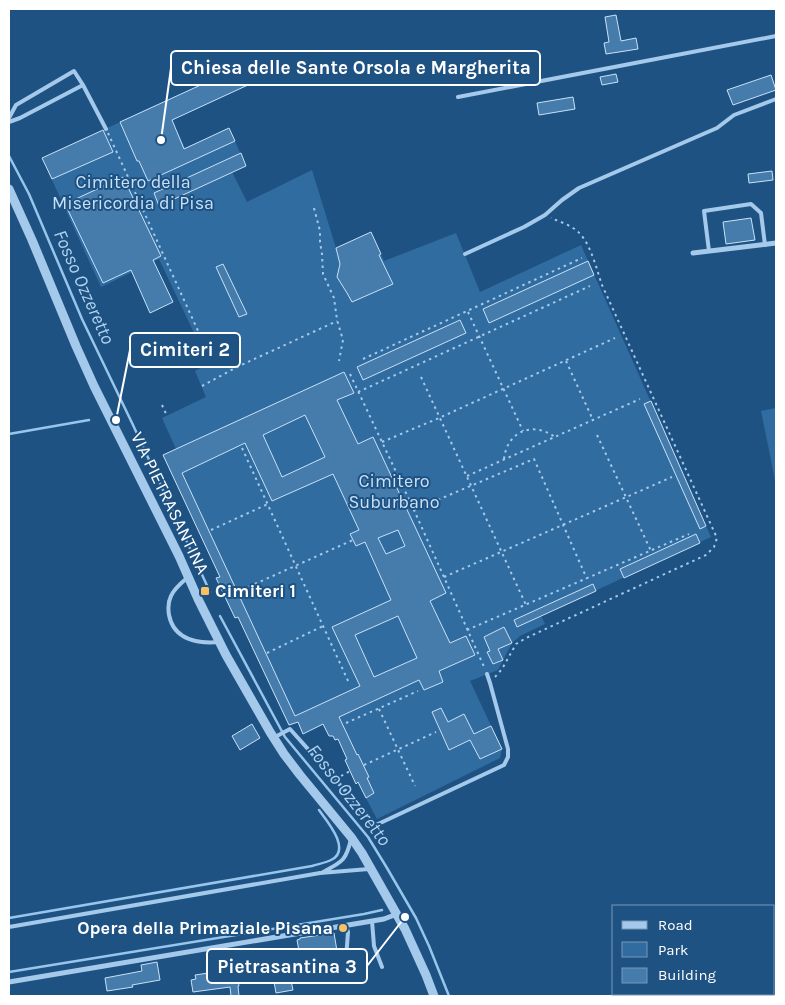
<svg xmlns="http://www.w3.org/2000/svg" width="785" height="1005" font-family="Karla,sans-serif">
  <rect width="100%" height="100%" fill="#1e5283"/>
  <path fill="#316ca1" d="M253,61L261,79L172,120L185,148L229,128L246,166L232,172L247,202L312,170L336,248L371,232L384,261L456,233L480,292L581,245L711,537L541,616L545,624L520,636L512,643L498,670L470,681L502,749L500,758L377,819L358,783L356,784L345,760L347,759L339,739L335,740L333,736H329L323,725L303,734L298,722L289,726L238,617L235,618L216,578L220,576L163,455L176,449L162,418L206,397L195,371L203,367L195,335L159,259L101,287L42,158Z
    M776,408V485L761,411Z"/>
  <g fill="none" stroke-linecap="round" stroke-linejoin="round">
    <path stroke="#97c5eb" stroke-width="2.5" d="M9,156L29,194L82,319L133,425L210,592
      M9,434L89,420
      M220,616L285,737L368,837L387,868L416,918L429,946L449,996
      M9,918L312,866C318,864 325,863 331,860C352,850 327,821 319,810
      M9,972L364,914L382,910"/>
  </g>
  <path fill="#467cac" stroke="#c8e1f7" fill-rule="evenodd" d="M616,15L621,41L636,38L638,49L606,54L604,43L609,42L605,17Z
    M253,61L261,79L172,120L184,149L229,128L235,141L148,181L139,161H137L120,122Z
    M616,74L618,82L602,85L600,77Z
    M771,75L776,90L733,105L727,90Z
    M573,97L575,109L539,115L537,103Z
    M103,130L113,152L52,179L42,158Z
    M241,153L246,166L159,206L154,193Z
    M772,171L773,180L749,183L748,174Z
    M123,177L161,256L153,260L173,302L150,313L131,270L103,283L65,204Z
    M751,218L755,240L726,244L723,222Z
    M371,232L381,254L379,255L393,284L352,302L347,293L337,277L340,264L336,248Z
    M588,261L594,275L489,323L483,309Z
    M223,264L247,314L239,317L216,267Z
    M460,320L466,333L363,380L357,367Z
    M344,372L354,393L337,400L358,444L373,437L446,593L430,601L450,643L466,636L475,655L439,671L443,682L424,690L419,680L339,717L357,755L358,754L369,777L367,778L374,793L366,798L358,782L356,784L350,771L345,760L347,759L338,739L335,740L333,736H329L323,724L303,734L298,722L289,725L238,617L235,618L216,578L220,577L163,455ZM305,415L325,457L282,477L263,435ZM245,443L272,501L333,474L359,530L350,534L356,546L365,542L391,600L332,627L360,686L295,716L182,473ZM398,530L405,546L386,554L378,538ZM398,616L417,658L374,677L355,635Z
    M651,401L706,526L700,529L644,404Z
    M696,534L700,543L624,578L620,569Z
    M593,584L596,591L517,627L514,620Z
    M504,627L512,643L498,649L503,660L493,664L487,652L490,651L484,637Z
    M441,708L448,722L464,714L474,734L491,726L502,749L480,759L470,740L449,750L432,712Z
    M252,724L260,738L240,750L232,736Z
    M334,933L338,957L319,960L320,966L304,968L302,951H299L297,940L300,939V938Z
    M286,956L293,990L276,993L270,959Z
    M157,962L160,980L132,985L133,987L107,991L105,978L142,971L141,965Z
    M236,967L239,986H238L239,996H231L230,987L193,992L191,980L196,979L195,975L222,971V968Z"/>
  <g fill="none" stroke-linecap="round" stroke-linejoin="round">
    <path stroke="#a4c9ea" stroke-width="2" stroke-dasharray="2.5 4" stroke-linecap="butt" d="M108,133L199,333
      M314,208L320,231V242L322,254L323,274L334,298L337,320L343,340L339,361
      M468,312L523,431
      M363,359L582,258
      M566,361L593,420
      M350,374L414,510L485,669
      M421,377L526,605
      M202,386L237,367L337,321
      M358,392L590,286
      M162,405L167,416
      M597,435L651,551
      M382,442L439,418L615,338
      M242,448L349,683
      M504,459C507,431 533,421 555,437
      M467,476L640,399
      M414,510L534,459L587,579
      M211,530L268,504
      M444,577L672,477
      M237,592L353,540
      M467,630L689,534
      M267,653L323,626
      M495,677L502,669L516,644L526,638L706,555L714,547L717,538L602,285C596,268 590,238 573,228C567,224 558,221 551,218
      M379,709L415,786
      M346,723L418,691
      M364,765L436,732
      M341,776L350,771
      M208,956L211,971"/>
    <path stroke="#a4c9ea" stroke-width="4" d="M458,97L776,36
      M9,118L16,105L74,71L83,85L106,129
      M9,122L20,118L83,85
      M709,251L704,211L751,204L761,213L765,245
      M465,254L524,227L545,215L562,200L579,188L717,128L734,115L776,99
      M187,578C181,583 174,589 171,596C168,602 168,609 169,615C174,640 198,644 220,642
      M275,737L290,729L376,825L504,765L508,757V749L490,683L487,674
      M323,872C342,862 346,861 351,839
      M372,921L374,946L382,967
      M9,927L320,873L369,869
      M338,975L346,959L348,932L346,926"/>
    <path stroke="#a4c9ea" stroke-width="5" d="M693,253L776,243
      M9,982L384,919L397,914"/>
    <path stroke="#a4c9ea" stroke-width="9" d="M9,189L32,240L76,346L94,386L179,556L198,599L226,655L270,732L284,754L300,775L351,837L362,853L405,929L426,975L434,996"/>
  </g>
  <g fill="#f9c163" stroke="#1e5283" stroke-width="2">
    <rect x="200" y="586" width="10" height="10" rx="2.5"/>
    <circle cx="343" cy="928" r="5"/>
  </g>
  <g text-anchor="middle" dominant-baseline="central" stroke-width="4" stroke-linejoin="round" paint-order="stroke">
    <g font-size="18" fill="#c8e1f7" stroke="#1e5283">
      <text x="133" y="182">Cimitero della<tspan x="133" dy="21">Misericordia di Pisa</tspan></text>
      <text x="394" y="481">Cimitero<tspan x="394" dy="21">Suburbano</tspan></text>
    </g>
    <g font-size="18" fill="#fff" stroke="#1e5283">
      <text transform="translate(170 503) rotate(64)">VIA PIETRASANTINA</text>
    </g>
    <g font-size="18" font-weight="bold" fill="#fff" stroke="#1e5283" text-anchor="start">
      <text x="215" y="591">Cimiteri 1</text>
      <text x="333" y="928" text-anchor="end">Opera della Primaziale Pisana</text>
    </g>
    <g font-size="19" font-style="italic" fill="#afd3f1" stroke="#1e5283">
      <text transform="translate(84 287) rotate(66)">Fosso Ozzeretto</text>
      <text transform="translate(349 795) rotate(52)">Fosso Ozzeretto</text>
    </g>
  </g>
  <path fill="none" stroke="#fff" stroke-width="2" d="M161 140L171 68M116 420L130 350M405 917L367 966"/>
  <g fill="#fff" stroke="#1e5283" stroke-width="2">
    <circle cx="161" cy="140" r="5"/>
    <circle cx="116" cy="420" r="5"/>
    <circle cx="405" cy="917" r="5"/>
  </g>
  <g fill="#1e5283" stroke="#fff" stroke-width="2">
    <rect x="171" y="51" width="369" height="34" rx="5"/>
    <rect x="130" y="333" width="110" height="34" rx="5"/>
    <rect x="207" y="949" width="160" height="34" rx="5"/>
  </g>
  <g font-size="19" text-anchor="middle" font-weight="bold" fill="#fff">
    <text x="356" y="74">Chiesa delle Sante Orsola e Margherita</text>
    <text x="185" y="356">Cimiteri 2</text>
    <text x="287" y="973">Pietrasantina 3</text>
  </g>
  <rect width="785" height="1005" fill="none" stroke="#ffffff" stroke-width="20"/>
  <rect x="612" y="905" width="162" height="90" fill="#1e5283" stroke="#7897b5"/>
  <rect x="622" y="921" width="25" height="8" fill="#a4c9ea" stroke="#7897b5"/>
  <text x="658" y="930" font-size="15" fill="#ffffff">Road</text>
  <rect x="622" y="942" width="25" height="15" fill="#316ca1" stroke="#7897b5"/>
  <text x="658" y="955" font-size="15" fill="#ffffff">Park</text>
  <rect x="622" y="968" width="25" height="15" fill="#467cac" stroke="#7897b5"/>
  <text x="658" y="980" font-size="15" fill="#ffffff">Building</text>
</svg>
